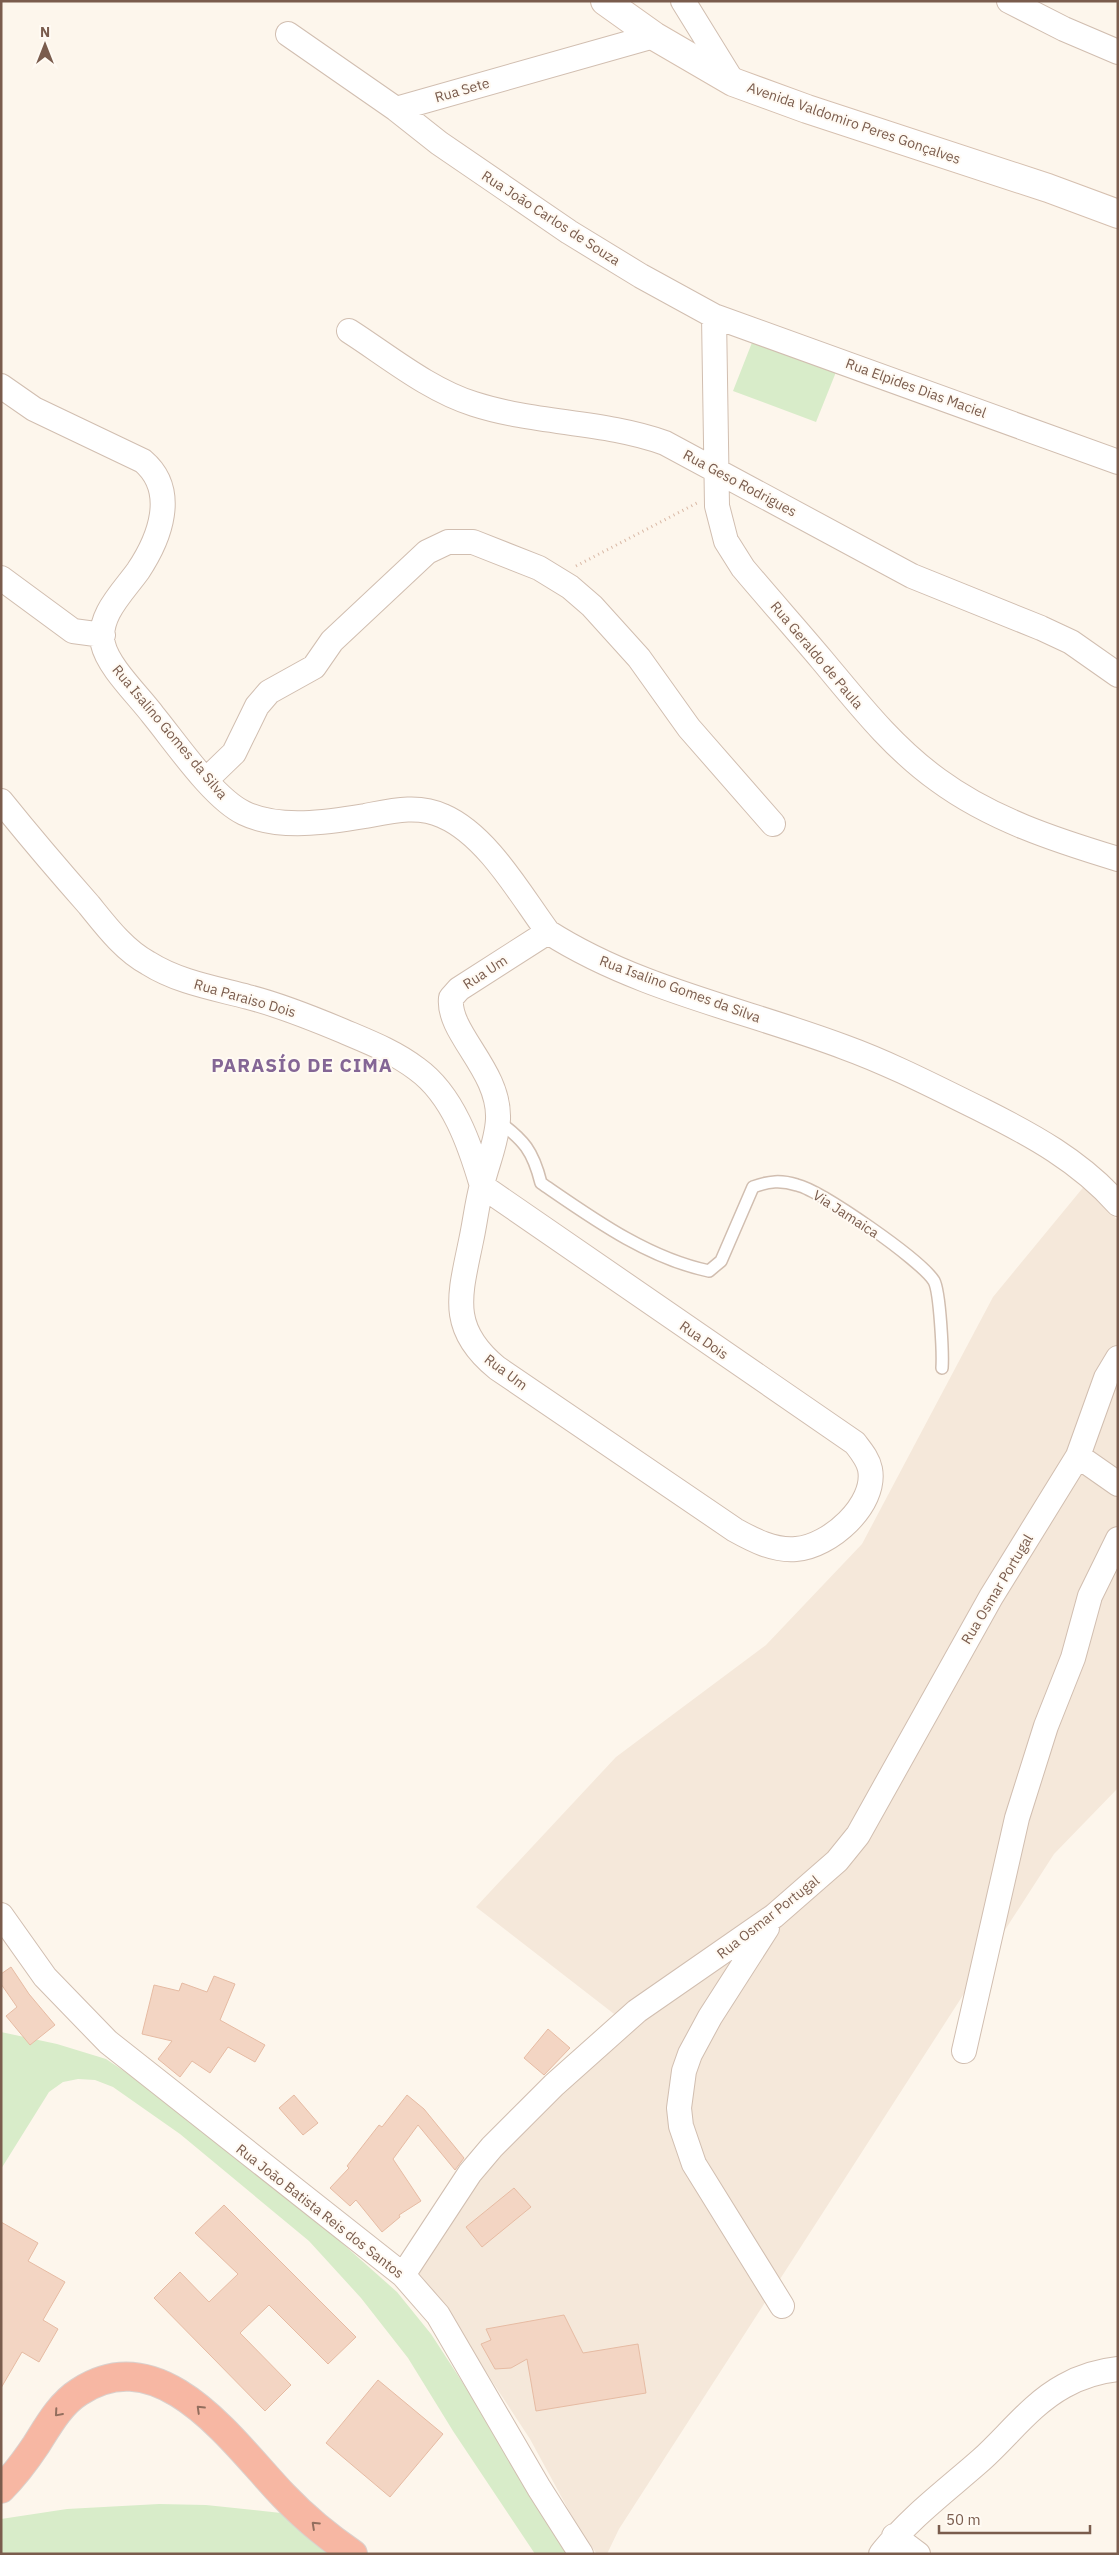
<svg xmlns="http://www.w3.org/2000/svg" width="1119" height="2555" font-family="'IBM Plex Sans',sans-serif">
  <rect width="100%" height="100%" fill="#fdf6ec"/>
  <path fill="#f5e8da" d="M1086,1184L1118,1221V1788L1054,1854L619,2529L607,2554H597L580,2531L530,2439L440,2302L408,2269L459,2192L618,2017L476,1907L616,1757L766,1645L862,1544L993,1297Z"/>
  <path fill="#d8ecc9" d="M753,340L836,372L816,422L733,391Z
    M1,2032L57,2044L106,2059L154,2091L316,2220L397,2292L431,2334L574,2554H535L453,2431L408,2358L361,2298L309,2241L180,2134L113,2087L95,2080L78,2079L63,2082L49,2092L1,2169Z
    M159,2504L206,2505L281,2513L330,2554H1V2519L67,2509Z"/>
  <path fill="#f3d5c3" stroke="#e6bba3" d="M11,1967L29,1994L55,2025L30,2045L6,2016L17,2007L1,1984V1974Z
    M214,1976L235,1984L220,2020L265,2045L255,2062L228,2047L210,2073L192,2061L180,2077L158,2059L172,2041L142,2034L154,1985L179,1991L182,1983L207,1992Z
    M548,2029L570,2048L544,2075L524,2058Z
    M294,2095L318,2123L303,2135L279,2108Z
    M407,2095L424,2109L464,2158L455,2170L418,2125L393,2159L421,2201L399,2215L400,2217L382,2232L356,2200L350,2206L330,2188L349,2168L347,2166L379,2125L382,2127Z
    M514,2188L531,2207L482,2247L466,2227Z
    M224,2205L356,2337L328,2364L269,2305L240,2333L291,2385L265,2411L154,2298L180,2272L209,2302L238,2274L195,2233Z
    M1,2222L38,2243L28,2261L65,2282L43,2320L58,2329L39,2362L22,2352L1,2388Z
    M564,2315L583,2353L638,2344L646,2393L536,2411L527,2359L511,2368L495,2369L481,2344L491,2340L486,2329Z
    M378,2380L443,2434L390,2497L326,2443Z"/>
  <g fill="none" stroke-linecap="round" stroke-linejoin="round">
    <defs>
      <path id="lane" d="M498,1121C524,1140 533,1151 541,1183C592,1218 647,1258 709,1271L721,1261L753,1187C769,1181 781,1180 797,1185C822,1191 921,1260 934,1281C940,1292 943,1354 942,1368"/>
      <path id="street" d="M683,1L733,82
        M1009,1L1064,29L1118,52
        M288,34L396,109L439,143L569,232L641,276L714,316L1118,462
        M396,109L654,36
        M714,316L717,506L726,541L743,568C769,599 796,629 822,660C858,703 892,747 938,780C991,819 1055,840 1118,859
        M349,331C388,356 429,390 474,404C536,424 604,421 665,443L912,576L1041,628L1071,642L1118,675
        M1,386L34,409L143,461C178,491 160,538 138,571C123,592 97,616 103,644C108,667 139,696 153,715C176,743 213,798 244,813C279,830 329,822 365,816C391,811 418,804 443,816C487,835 520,894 548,932C637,989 746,1010 844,1047C891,1064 937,1088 982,1110C1032,1135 1080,1161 1118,1204
        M1,578L73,631L103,635
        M206,780L234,753L257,706L269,692L314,667L332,641L427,552L448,542H473L539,568L570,587L592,606L639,658L689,728L773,824
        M1,801C30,837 59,871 89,905C106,926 124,950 148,963C178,982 214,988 248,997C280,1005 312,1018 343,1031C369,1042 395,1052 417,1069C453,1095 470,1145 482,1186L855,1443C861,1451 868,1459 870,1469C877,1505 829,1547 796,1549C774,1551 753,1540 735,1530L497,1368C448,1328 460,1295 471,1241C475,1223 477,1203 482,1185C487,1163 497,1142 498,1119C500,1070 447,1033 451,998L459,989L548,932
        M1078,1456L1118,1484
        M1,1915L45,1977L108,2042L403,2275L438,2315L539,2488L581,2554
        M767,1928L710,2017L690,2054L684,2071L679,2108L681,2126L694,2164L782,2306
        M964,2051L1017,1818L1046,1726L1073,1658L1090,1596L1118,1539
        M403,2275L470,2173L492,2147L554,2085L637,2011L774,1916L837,1861L858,1835L991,1597L1078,1456L1106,1378L1118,1358
        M894,2536L918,2554
        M881,2554C909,2518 947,2490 981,2460C1008,2436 1031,2404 1064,2386C1080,2377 1099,2371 1118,2369"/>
      <path id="secondary" d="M605,1L654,36L733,82L807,109L1048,188L1118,214"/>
      <path id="highway" d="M1,2489C14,2476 26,2460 36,2445C48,2426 60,2404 79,2392C162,2337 234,2444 284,2496C305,2518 328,2537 353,2554"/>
    </defs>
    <use href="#lane" stroke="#d1beb0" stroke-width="14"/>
    <use href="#street" stroke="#d1beb0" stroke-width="26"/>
    <use href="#secondary" stroke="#d6c0b0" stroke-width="30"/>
    <use href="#highway" stroke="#dad1cd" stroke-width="30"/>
    <path stroke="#d9b8a5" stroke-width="3" stroke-dasharray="1 4" stroke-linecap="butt" d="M576,566L697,503"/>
    <use href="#lane" stroke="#fff" stroke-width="11"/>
    <use href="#street" stroke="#fff" stroke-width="24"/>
    <use href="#secondary" stroke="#fff" stroke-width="28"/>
    <use href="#highway" stroke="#f7b7a3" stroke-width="28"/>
  </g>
  <defs><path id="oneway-chevron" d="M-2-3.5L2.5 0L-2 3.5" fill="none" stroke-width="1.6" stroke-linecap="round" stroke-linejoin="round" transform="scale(1.25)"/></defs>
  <g stroke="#936e5e">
    <use href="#oneway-chevron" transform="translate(200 2409) rotate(-136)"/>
    <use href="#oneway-chevron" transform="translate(58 2413) rotate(131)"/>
    <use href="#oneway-chevron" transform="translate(315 2525) rotate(-137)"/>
  </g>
  <g text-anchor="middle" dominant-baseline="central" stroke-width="4" stroke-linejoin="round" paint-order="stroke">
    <g font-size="14" fill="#7a5c4d" stroke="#fffaf3">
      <text transform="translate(462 90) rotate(-16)">Rua Sete</text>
      <text transform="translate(854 123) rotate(19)">Avenida Valdomiro Peres Gonçalves</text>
      <text transform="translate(551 218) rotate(33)">Rua João Carlos de Souza</text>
      <text transform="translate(916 388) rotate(20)">Rua Elpides Dias Maciel</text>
      <text transform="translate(740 483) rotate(28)">Rua Geso Rodrigues</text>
      <text transform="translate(817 655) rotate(50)">Rua Geraldo de Paula</text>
      <text transform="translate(170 732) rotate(50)">Rua Isalino Gomes da Silva</text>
      <text transform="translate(485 972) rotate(-33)">Rua Um</text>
      <text transform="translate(680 989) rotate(20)">Rua Isalino Gomes da Silva</text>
      <text transform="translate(245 998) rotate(16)">Rua Paraiso Dois</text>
      <text transform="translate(846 1214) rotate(33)">Via Jamaica</text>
      <text transform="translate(704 1340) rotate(35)">Rua Dois</text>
      <text transform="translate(506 1372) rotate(37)">Rua Um</text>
      <text transform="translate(997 1589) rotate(-59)">Rua Osmar Portugal</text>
      <text transform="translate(768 1917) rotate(-38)">Rua Osmar Portugal</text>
      <text transform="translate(320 2211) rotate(38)">Rua João Batista Reis dos Santos</text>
    </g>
    <g font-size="19" font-weight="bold" letter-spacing="1" fill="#846695" stroke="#fffaf3">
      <text x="302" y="1065">PARASÍO DE CIMA</text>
    </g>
  </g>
  <rect width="1119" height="2555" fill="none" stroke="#7a5c4d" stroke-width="5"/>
  <g transform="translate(45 45)" stroke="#fffaf3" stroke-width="4" paint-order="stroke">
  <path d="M0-4L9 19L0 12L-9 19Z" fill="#7a5c4d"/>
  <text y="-8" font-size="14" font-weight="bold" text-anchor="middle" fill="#7a5c4d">N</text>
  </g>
  <path d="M939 2525v8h151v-8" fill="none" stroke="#7a5c4d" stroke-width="2.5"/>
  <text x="946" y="2525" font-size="15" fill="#7a5c4d" stroke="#fffaf3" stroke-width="4" paint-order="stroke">50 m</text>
</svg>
